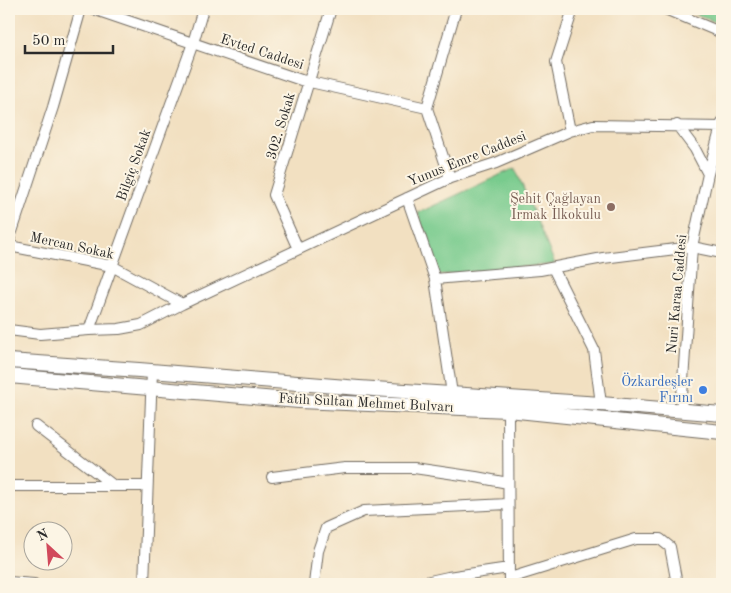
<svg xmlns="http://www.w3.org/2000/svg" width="731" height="593" font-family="'Old Standard TT',serif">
  <rect width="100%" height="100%" fill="#fcf5e5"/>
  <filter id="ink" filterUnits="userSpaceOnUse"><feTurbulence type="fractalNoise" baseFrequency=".02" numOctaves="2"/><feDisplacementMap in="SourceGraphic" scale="10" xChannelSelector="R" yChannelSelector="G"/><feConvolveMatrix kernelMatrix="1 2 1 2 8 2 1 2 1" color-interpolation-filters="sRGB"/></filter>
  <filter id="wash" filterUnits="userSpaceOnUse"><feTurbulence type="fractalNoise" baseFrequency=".0096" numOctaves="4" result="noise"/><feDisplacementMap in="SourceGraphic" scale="20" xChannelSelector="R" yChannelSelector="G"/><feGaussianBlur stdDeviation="1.12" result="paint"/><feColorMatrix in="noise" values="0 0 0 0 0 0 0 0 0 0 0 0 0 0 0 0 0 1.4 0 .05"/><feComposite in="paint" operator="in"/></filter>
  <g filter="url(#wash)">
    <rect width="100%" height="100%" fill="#f2e0c1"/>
    <path fill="#78cb8d" stroke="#527b5c" d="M684,9H722V25Z
      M515,168L555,264L437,275L418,213Z"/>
  </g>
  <g filter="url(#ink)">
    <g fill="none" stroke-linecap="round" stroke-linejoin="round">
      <defs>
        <path id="minor" d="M93,9L301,80L427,108
          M665,9L722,33
          M677,125L695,149L708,174
          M570,131L556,62L573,9
          M450,178L427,108L456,9
          M407,198L435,279L452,394
          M9,241L53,107L81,9
          M9,246L112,266L182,304
          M298,249L274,195L331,9
          M553,268L594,350L601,404
          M435,279L540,270L603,258L692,247L722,253
          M9,330L40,334L89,330L119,329L141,325L182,304L450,178L496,163L570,131L593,125L722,127
          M89,330L193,43L203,9
          M508,410L509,584
          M681,411L692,247L708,174L722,123
          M36,426L114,486
          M272,477L345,468H414L476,477L508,483
          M9,486H147
          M510,578L636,539H660L670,547L677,584
          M9,582L34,584
          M144,584L152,371
          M314,584L318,551L326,528L364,511L508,504
          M416,584L448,577L509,568"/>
        <path id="secondary" d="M9,361L139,370L359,388L601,404L722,414
          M9,376L299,401L508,410L722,432"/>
      </defs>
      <use href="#minor" stroke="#716a60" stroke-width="12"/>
      <use href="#secondary" stroke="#716a60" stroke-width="16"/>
      <use href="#minor" stroke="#fff" stroke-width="10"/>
      <use href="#secondary" stroke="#fff" stroke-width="14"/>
    </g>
  </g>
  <circle fill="#8d6e63" stroke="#fcf5e5" stroke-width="2" cx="611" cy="207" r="5"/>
  <circle fill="#3f7fe0" stroke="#fcf5e5" stroke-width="2" cx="703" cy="390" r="5"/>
  <g text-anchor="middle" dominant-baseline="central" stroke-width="4" stroke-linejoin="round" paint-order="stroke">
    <g font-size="14" fill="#2b2b2b" stroke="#fcf5e5">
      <text transform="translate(262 52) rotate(18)">Evted Caddesi</text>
      <text transform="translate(281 126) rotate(-73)">302. Sokak</text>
      <text transform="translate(467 159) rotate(-22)">Yunus Emre Caddesi</text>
      <text transform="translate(134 165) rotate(-70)">Bilgiç Sokak</text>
      <text transform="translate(72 246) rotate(12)">Mercan Sokak</text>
      <text transform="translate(677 294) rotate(-85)">Nuri Karaa Caddesi</text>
      <text transform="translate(366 403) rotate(3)">Fatih Sultan Mehmet Bulvarı</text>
    </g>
    <g font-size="14" fill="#785e54" stroke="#fcf5e5" text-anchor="end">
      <text x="601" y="199">Şehit Çağlayan<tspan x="601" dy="16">Irmak İlkokulu</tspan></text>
    </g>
    <g font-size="14" fill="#366cbe" stroke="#fcf5e5" text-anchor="end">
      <text x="693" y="382">Özkardeşler<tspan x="693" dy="16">Fırını</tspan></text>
    </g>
  </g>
  <rect width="731" height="593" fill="none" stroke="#fcf5e5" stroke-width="30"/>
  <g transform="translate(48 546) rotate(334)"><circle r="24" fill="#fcf5e5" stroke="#a8a49b"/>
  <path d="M0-4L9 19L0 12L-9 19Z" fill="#d1495b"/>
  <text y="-8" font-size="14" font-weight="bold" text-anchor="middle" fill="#2b2b2b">N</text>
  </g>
  <path d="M25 45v8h88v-8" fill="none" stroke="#2b2b2b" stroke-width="2.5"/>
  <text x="32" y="45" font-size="15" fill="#2b2b2b" stroke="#fcf5e5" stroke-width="4" paint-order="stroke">50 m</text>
</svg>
